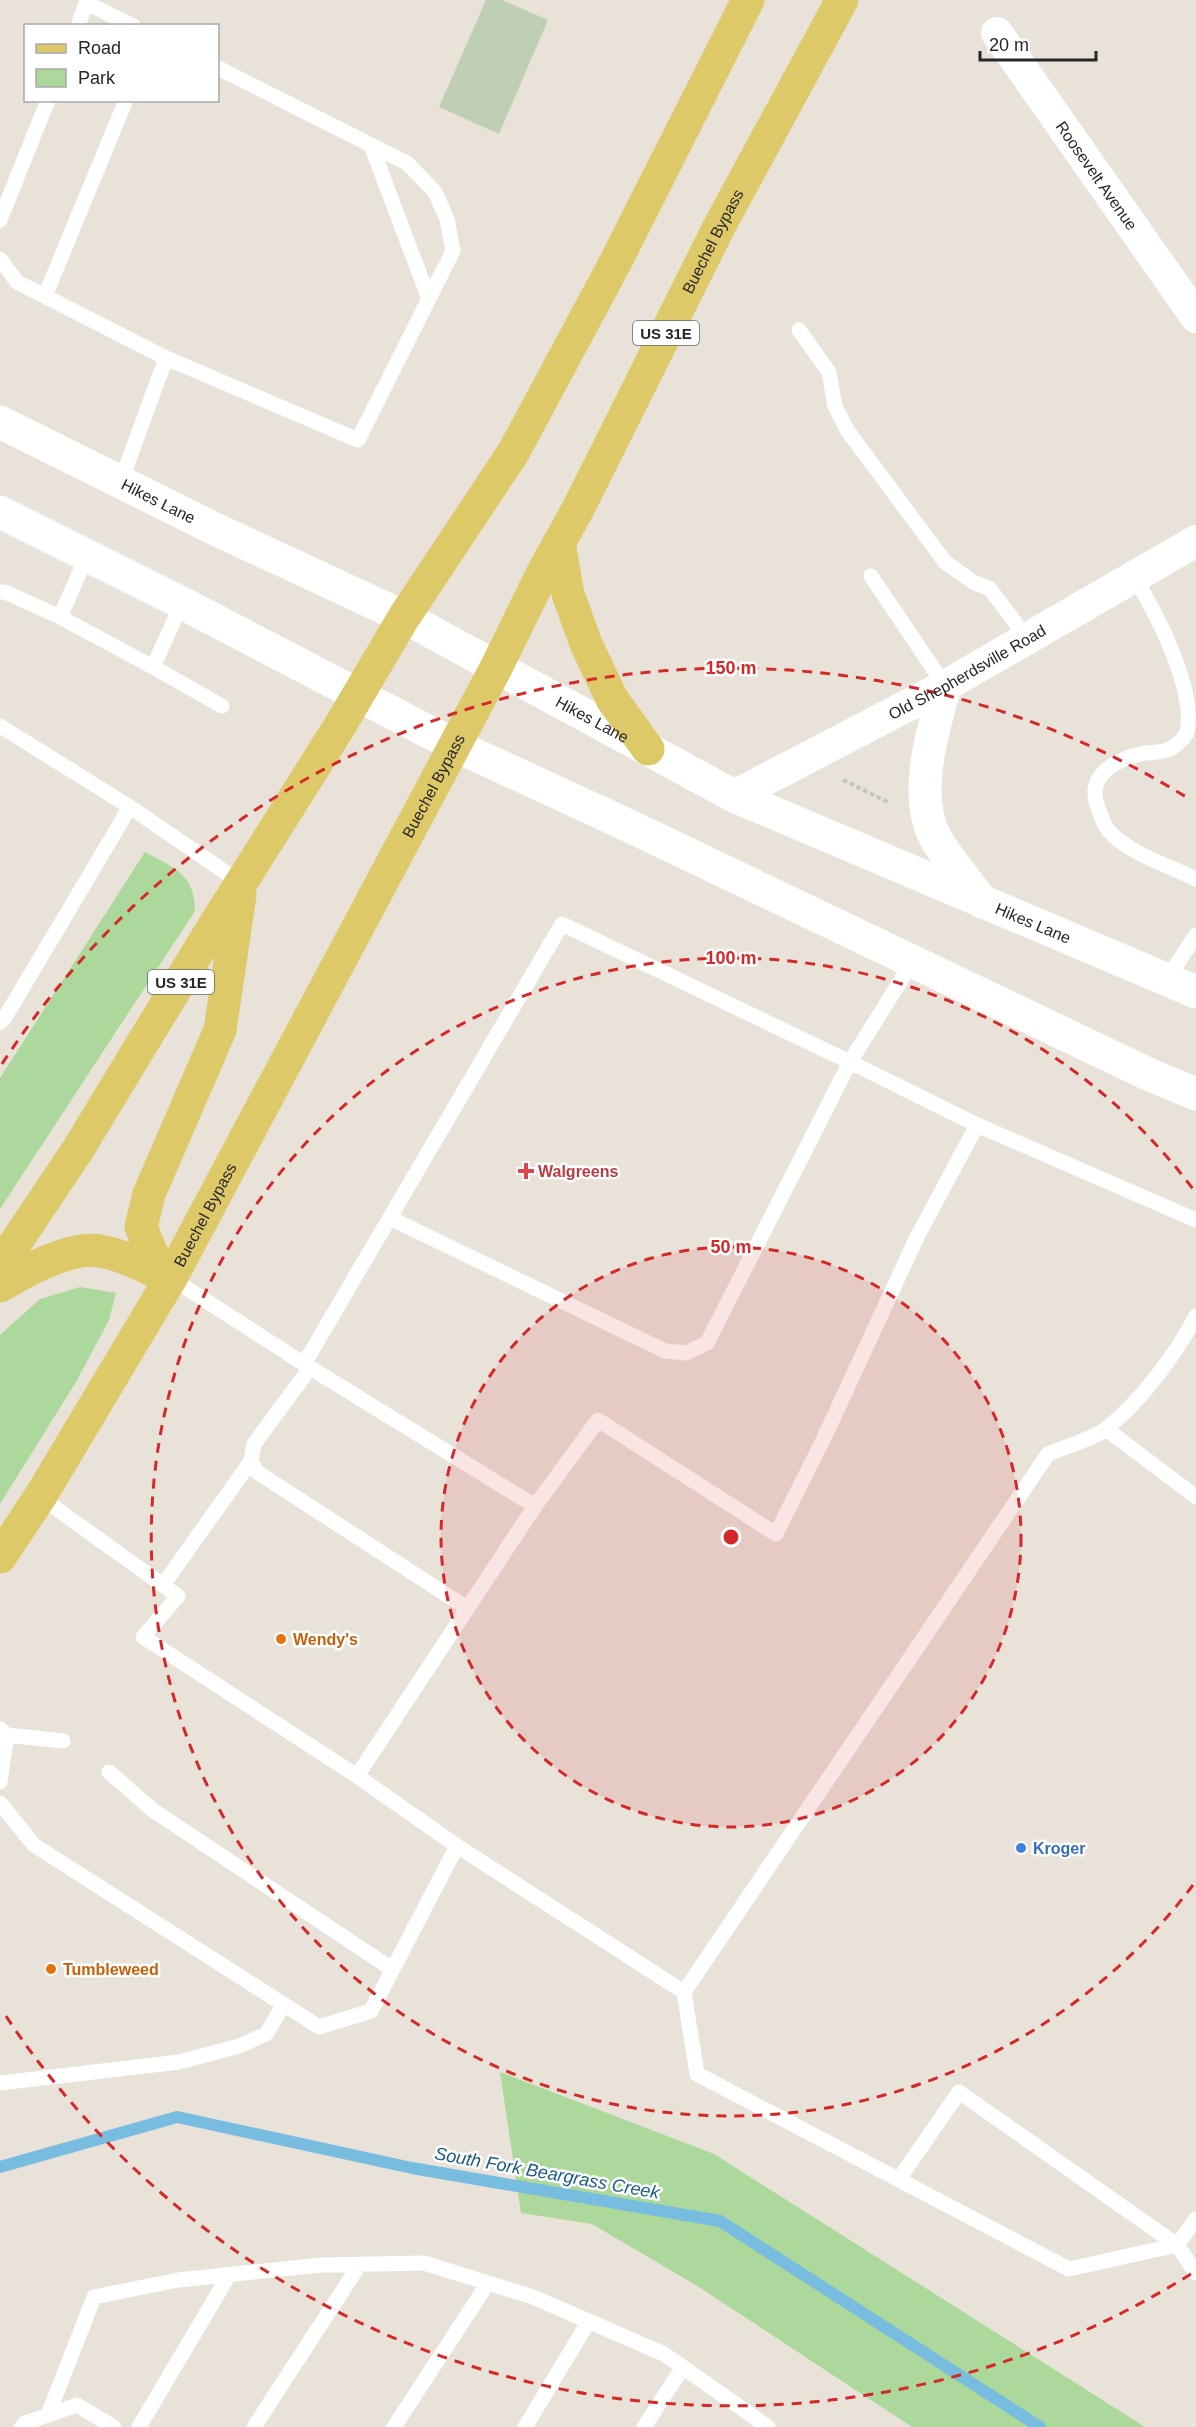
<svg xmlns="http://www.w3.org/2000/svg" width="1196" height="2427" font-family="Arial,sans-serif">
  <rect width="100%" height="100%" fill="#e8e2d9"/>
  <path fill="#add89c" d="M145,852C174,868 195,874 195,911L0,1209V1078Z
    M80,1287L116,1293L109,1320L76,1382L0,1504V1335L40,1299Z
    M500,2072L714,2154L1145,2427H912L699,2287L592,2224L521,2213Z"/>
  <path fill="#bfcfb3" d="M486,0H502L548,20L499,134L439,107Z"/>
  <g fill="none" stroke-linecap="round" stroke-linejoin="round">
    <path stroke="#78bddf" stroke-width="12" d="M0,2167L177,2117L412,2168L720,2221L1040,2427"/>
    <path stroke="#c3c3c3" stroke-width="4" stroke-dasharray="4.5 3" stroke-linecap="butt" d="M843,780L890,803"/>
    <path stroke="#fff" stroke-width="15" d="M87,3L133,26
      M78,26L87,0
      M371,145L429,299
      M0,220L48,100
      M0,259L17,282L166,358L121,481
      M45,296L126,100
      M799,330L829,372L835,406L847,430L945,562L973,582L990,589L1027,638
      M166,358L358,440L453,251L447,219L435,192L407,163L218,68
      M87,556L60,617L153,667
      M871,576L945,686
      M1134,577C1156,612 1196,689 1187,732C1184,739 1174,748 1167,750C1159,753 1149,752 1140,754C1118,759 1089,774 1096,801C1099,811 1102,822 1108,830C1126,852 1171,867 1196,879
      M0,592H5L60,617
      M182,603L153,667L222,706
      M0,726L130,807
      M1167,979L1196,935
      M0,1022L4,1019L130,807L241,883
      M390,1218L665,1351L686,1353L707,1343L850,1062L913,961
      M304,1364L562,924L850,1062L977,1125L1196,1220
      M310,1368L254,1444L251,1461L257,1472L467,1608
      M1106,1429L1196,1497
      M40,1497L178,1596L143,1637L357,1776L535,1506L304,1364L171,1278
      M535,1506L598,1420L776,1534L824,1438L916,1239L977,1125
      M163,1585L251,1461
      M0,1729L7,1735L0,1782
      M7,1735L63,1741
      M109,1772L154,1811L392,1969
      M357,1776L457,1846L684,1992L1048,1454C1064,1447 1094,1439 1107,1428C1141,1401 1176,1354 1196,1316
      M0,1803L34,1845L319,2027L371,2011L457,1846
      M684,1992L697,2074L1069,2269L1177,2245L1196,2273
      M0,2083L179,2062L239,2046L266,2034L284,2004
      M899,2179L959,2092L1177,2245L1196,2219
      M48,2415L94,2297L178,2280L321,2265L424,2263L533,2297L664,2354L768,2427
      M22,2427L25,2423L77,2405L114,2427
      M139,2427L229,2275
      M254,2427L360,2264
      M394,2427L488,2283
      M525,2427L589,2321
      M644,2427L683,2367"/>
    <g stroke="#fff" stroke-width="32">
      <path id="s1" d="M997,33L1196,317"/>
      <path id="s2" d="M734,796L945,686L1196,541"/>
    </g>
    <g stroke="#fff" stroke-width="33">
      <path id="s3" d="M0,422L215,529L404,617L734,796L1196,992"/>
      <path d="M0,512L182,603L454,745L623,823L1148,1074L1196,1094"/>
      <path d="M945,686C933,730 912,796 936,839C949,861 967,881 982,902"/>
    </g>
    <g stroke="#dec968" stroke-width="33">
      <path d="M559,543L568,594L586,644L612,699L648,749"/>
      <path d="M0,1266L77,1151L207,937L341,724L404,617L513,453L615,263L748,0"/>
      <path d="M171,1278L152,1254L141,1227L149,1194L220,1030L240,895"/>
      <path d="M0,1286C26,1271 69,1246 100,1251C124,1255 147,1268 170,1278"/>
      <path id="s4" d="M0,1557L40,1497L171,1278L496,668L542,574L579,507L720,225L842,0"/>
    </g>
  </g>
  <circle cx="731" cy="1537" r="290" fill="#d62828" fill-opacity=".12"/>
  <g fill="none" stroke="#d62828" stroke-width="3" stroke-dasharray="10 8">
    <circle cx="731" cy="1537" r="290"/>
    <path d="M1193 1885A579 579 0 1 1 1193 1189"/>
    <path d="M1191 2274A869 869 0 0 1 2 2010M2 1064A869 869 0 0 1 1191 800"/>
  </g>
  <path fill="#e0444e" stroke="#fff" stroke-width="2" d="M523 1162h6v6h6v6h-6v6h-6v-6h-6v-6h6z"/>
  <g fill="#e8710a" stroke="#fff" stroke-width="2">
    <circle cx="281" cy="1639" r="6"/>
    <circle cx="51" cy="1969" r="6"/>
  </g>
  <circle fill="#3f7fe0" stroke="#fff" stroke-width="2" cx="1021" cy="1848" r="6"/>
  <g text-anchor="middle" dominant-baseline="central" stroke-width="5" stroke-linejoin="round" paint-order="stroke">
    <g fill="#fff" stroke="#686868" stroke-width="1.5">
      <rect x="633" y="321" width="66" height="24" rx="4.5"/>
      <rect x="148" y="970" width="66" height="24" rx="4.5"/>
    </g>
    <g font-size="15" font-weight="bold" fill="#272727">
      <text x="666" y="333">US 31E</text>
      <text x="181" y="982">US 31E</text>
    </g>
    <g font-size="16" fill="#272727" stroke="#fff">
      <text stroke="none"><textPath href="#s1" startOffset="174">Roosevelt Avenue</textPath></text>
      <text stroke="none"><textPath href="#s4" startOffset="1497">Buechel Bypass</textPath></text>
      <text stroke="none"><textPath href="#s3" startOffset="177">Hikes Lane</textPath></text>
      <text stroke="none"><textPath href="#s2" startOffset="264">Old Shepherdsville Road</textPath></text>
      <text stroke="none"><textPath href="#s3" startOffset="663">Hikes Lane</textPath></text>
      <text stroke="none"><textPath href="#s4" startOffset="885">Buechel Bypass</textPath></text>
      <text stroke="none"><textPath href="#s3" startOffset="1149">Hikes Lane</textPath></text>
      <text stroke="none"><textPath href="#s4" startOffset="399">Buechel Bypass</textPath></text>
    </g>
    <g font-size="16" font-weight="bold" fill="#be3a42" stroke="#fff" text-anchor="start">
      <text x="538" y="1171">Walgreens</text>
    </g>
    <g font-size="16" font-weight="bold" fill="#c56008" stroke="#fff" text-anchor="start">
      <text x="293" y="1639">Wendy's</text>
      <text x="63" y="1969">Tumbleweed</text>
    </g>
    <g font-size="16" font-weight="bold" fill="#366cbe" stroke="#fff" text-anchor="start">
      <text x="1033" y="1848">Kroger</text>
    </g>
    <g font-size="18" font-style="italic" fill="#1c5b85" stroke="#fff">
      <text transform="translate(547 2173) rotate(10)">South Fork Beargrass Creek</text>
    </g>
  </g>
  <circle cx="731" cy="1537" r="9" fill="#d62828" stroke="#fff" stroke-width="3"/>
  <g font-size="18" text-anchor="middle" font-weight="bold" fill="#d62828" stroke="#fff" stroke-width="5" stroke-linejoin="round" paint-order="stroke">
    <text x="731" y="674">150 m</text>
    <text x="731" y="964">100 m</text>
    <text x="731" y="1253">50 m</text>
  </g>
  <rect x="24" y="24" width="195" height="78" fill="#ffffff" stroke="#a9a9a9" stroke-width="1.5"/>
  <rect x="36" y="44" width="30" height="9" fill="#dec968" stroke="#a9a9a9" stroke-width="1.5"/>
  <text x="78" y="54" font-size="18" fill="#272727">Road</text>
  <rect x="36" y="69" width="30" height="18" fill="#add89c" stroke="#a9a9a9" stroke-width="1.5"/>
  <text x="78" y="84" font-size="18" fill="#272727">Park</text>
  <path d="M980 51v9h116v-9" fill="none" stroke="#272727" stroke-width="3"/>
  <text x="989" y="51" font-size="18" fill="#272727" stroke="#ffffff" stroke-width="4.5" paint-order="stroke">20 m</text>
</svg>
